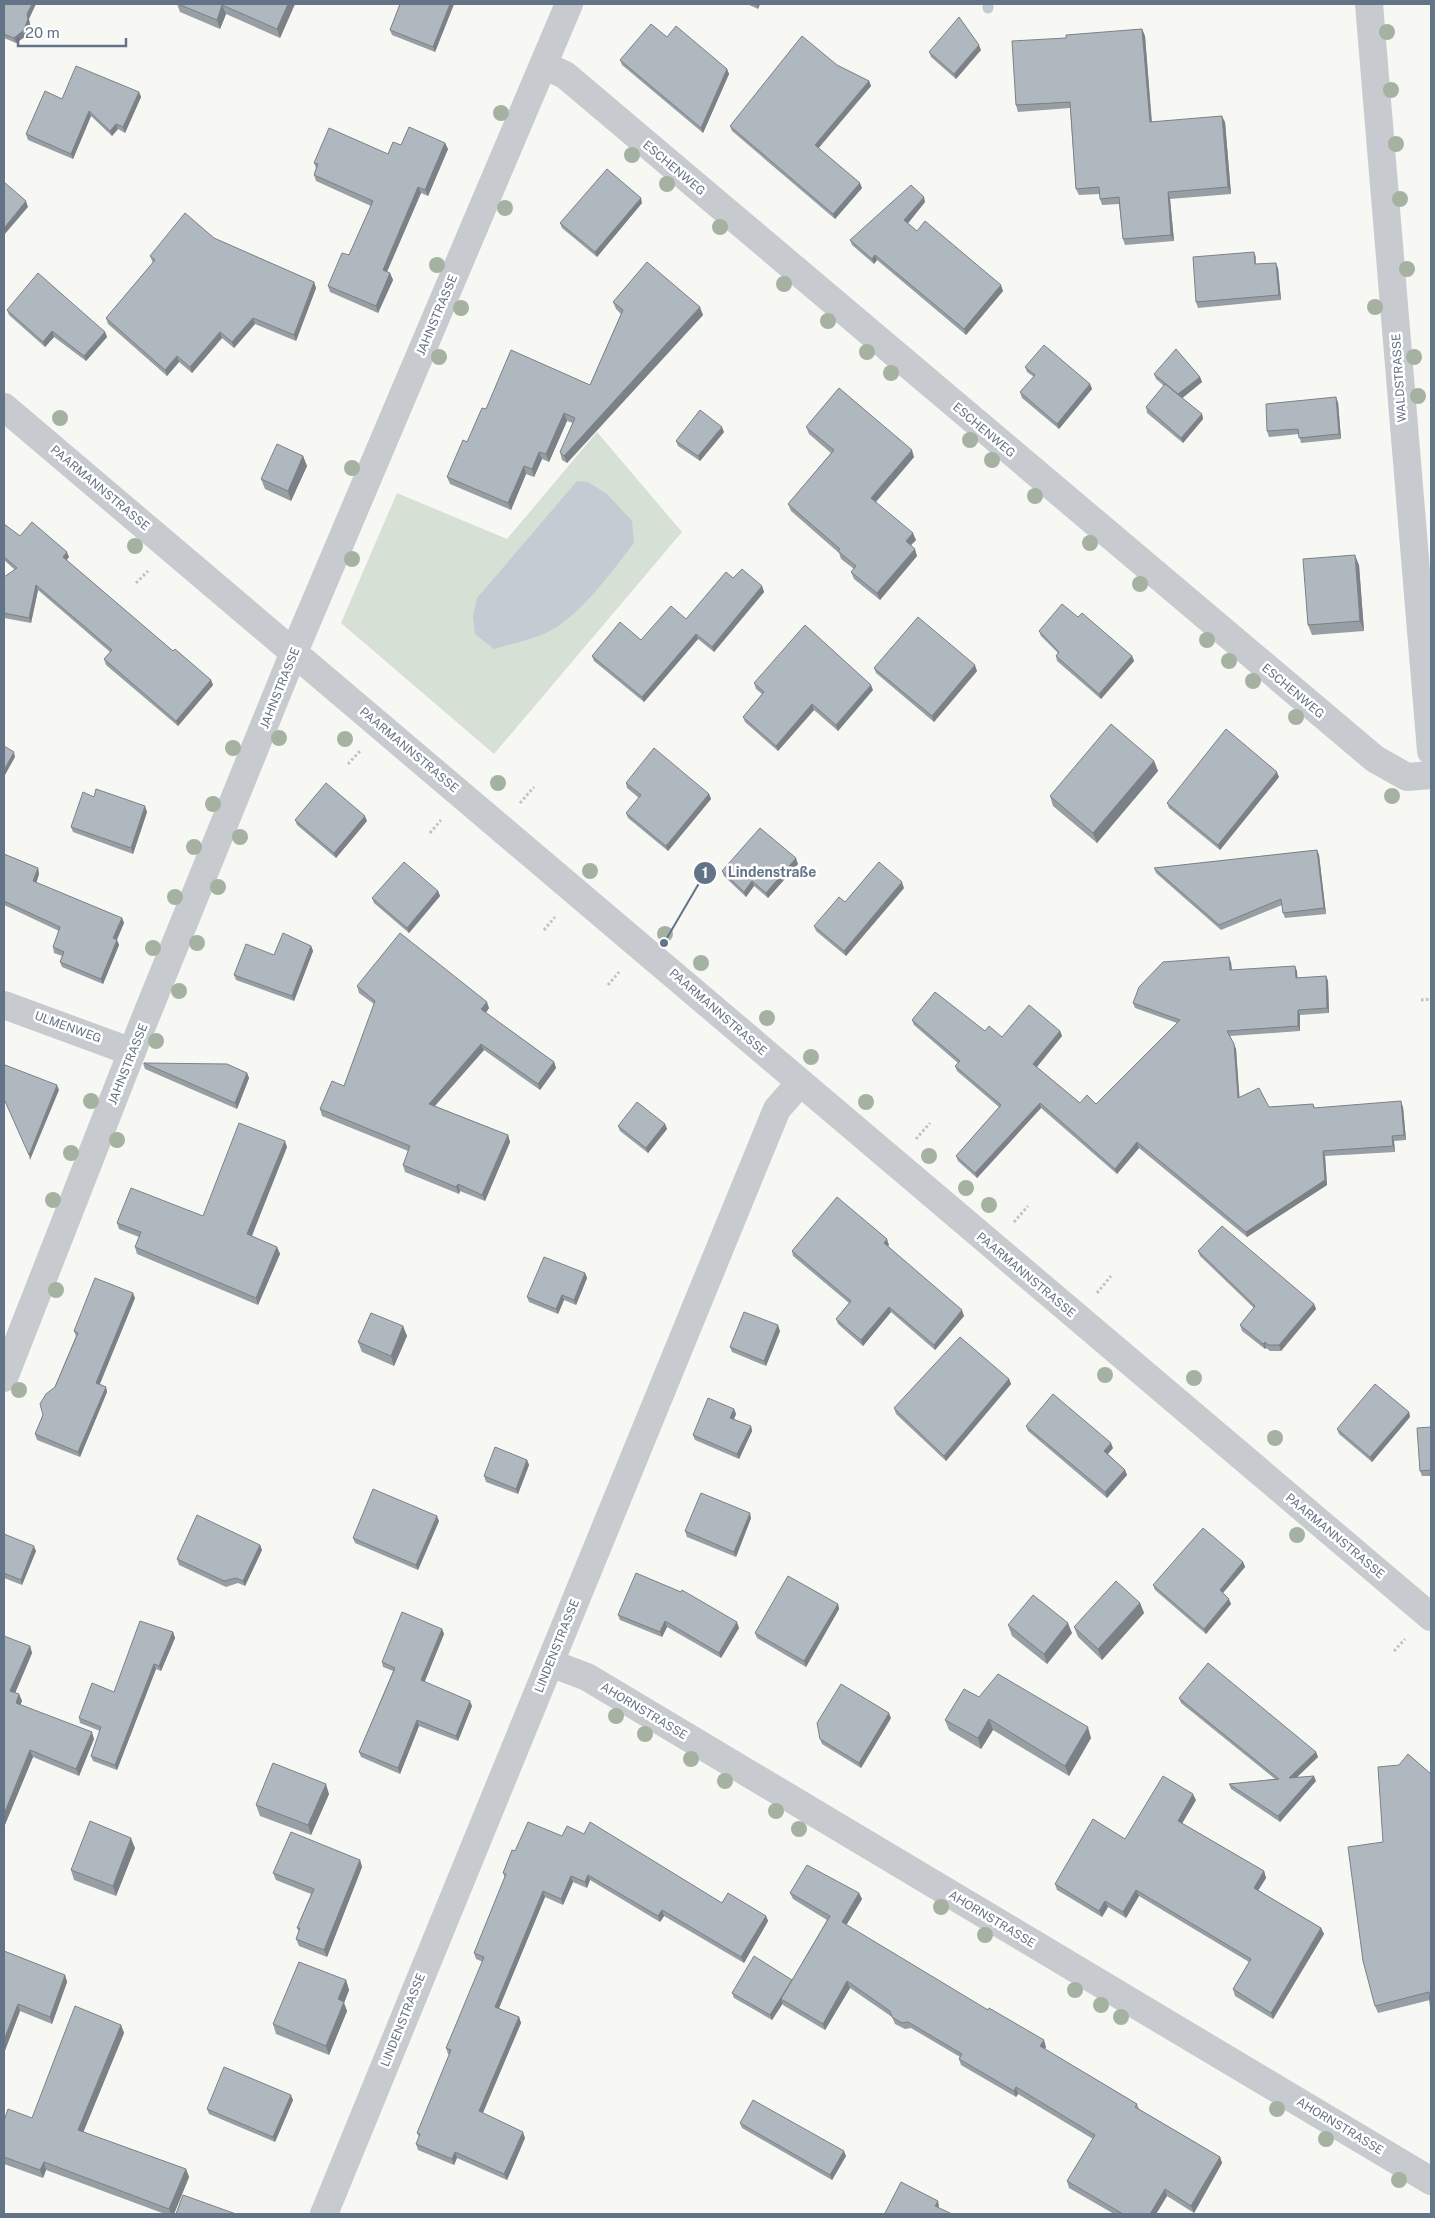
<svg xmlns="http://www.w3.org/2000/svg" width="1435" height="2218" font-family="'Public Sans',sans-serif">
  <rect width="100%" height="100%" fill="#f7f8f4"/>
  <path fill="#d7e0d5" d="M597,432L682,532L494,754L341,623L397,493L507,539Z"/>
  <path fill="#c3ccd2" d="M577,481L588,482L607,494L632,521L634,543C613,570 578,619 546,633C530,640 511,644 494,649L475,634L473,616L477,598Z"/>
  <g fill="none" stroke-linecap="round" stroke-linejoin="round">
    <path stroke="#c3ccd2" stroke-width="11" d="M988,8V4"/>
    <path stroke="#c0c2c5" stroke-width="3" stroke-dasharray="2.5 2.5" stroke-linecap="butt" d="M136,583L148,571
      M348,764L360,751
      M520,803L534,787
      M430,833L441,820
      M544,930L555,917
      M608,985L619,972
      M1421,1000L1431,999
      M916,1139L930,1123
      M1014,1222L1028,1206
      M1097,1293L1111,1276
      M1394,1651L1405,1639"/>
    <path stroke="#c7cace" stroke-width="28" d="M1369,4L1431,751
      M543,65L565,75L1375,759L1407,777L1431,775
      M4,407L1431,1617
      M4,1005L132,1052
      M4,1378L144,1021L294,652L569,4
      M550,1663L587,1677L1431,2181
      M324,2214L777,1109L800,1083"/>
  </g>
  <g fill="#a5b2a2">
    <circle cx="1387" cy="32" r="8"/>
    <circle cx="1391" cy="90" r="8"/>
    <circle cx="501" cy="113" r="8"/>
    <circle cx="1396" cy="144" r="8"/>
    <circle cx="632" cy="155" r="8"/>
    <circle cx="667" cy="184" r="8"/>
    <circle cx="1400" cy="199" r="8"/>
    <circle cx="505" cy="208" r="8"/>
    <circle cx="720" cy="227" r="8"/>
    <circle cx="437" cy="265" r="8"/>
    <circle cx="1407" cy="269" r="8"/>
    <circle cx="784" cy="284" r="8"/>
    <circle cx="1375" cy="307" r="8"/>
    <circle cx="461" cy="308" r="8"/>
    <circle cx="828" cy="321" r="8"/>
    <circle cx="867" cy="352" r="8"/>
    <circle cx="439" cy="357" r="8"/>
    <circle cx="1414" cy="357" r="8"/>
    <circle cx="891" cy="373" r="8"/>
    <circle cx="1418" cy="396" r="8"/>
    <circle cx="60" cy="418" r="8"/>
    <circle cx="970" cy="440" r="8"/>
    <circle cx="992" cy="460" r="8"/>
    <circle cx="352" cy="468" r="8"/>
    <circle cx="1035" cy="496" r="8"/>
    <circle cx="1090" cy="543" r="8"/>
    <circle cx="135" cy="546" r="8"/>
    <circle cx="352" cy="559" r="8"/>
    <circle cx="1140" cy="584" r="8"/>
    <circle cx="1207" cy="640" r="8"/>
    <circle cx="1229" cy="661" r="8"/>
    <circle cx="1253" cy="681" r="8"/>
    <circle cx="1296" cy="717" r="8"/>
    <circle cx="279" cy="738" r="8"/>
    <circle cx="345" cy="739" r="8"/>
    <circle cx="233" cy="748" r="8"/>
    <circle cx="498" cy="783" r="8"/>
    <circle cx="1392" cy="796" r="8"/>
    <circle cx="213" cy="804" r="8"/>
    <circle cx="240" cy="837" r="8"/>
    <circle cx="194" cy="847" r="8"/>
    <circle cx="590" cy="871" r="8"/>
    <circle cx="218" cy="887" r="8"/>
    <circle cx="175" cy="897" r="8"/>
    <circle cx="665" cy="934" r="8"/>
    <circle cx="197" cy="943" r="8"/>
    <circle cx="153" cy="948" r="8"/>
    <circle cx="701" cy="963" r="8"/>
    <circle cx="179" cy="991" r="8"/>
    <circle cx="767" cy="1018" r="8"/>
    <circle cx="156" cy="1041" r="8"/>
    <circle cx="811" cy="1057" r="8"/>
    <circle cx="91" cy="1101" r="8"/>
    <circle cx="866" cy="1102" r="8"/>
    <circle cx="117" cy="1140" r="8"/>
    <circle cx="71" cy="1153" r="8"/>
    <circle cx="929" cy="1156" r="8"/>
    <circle cx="966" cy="1188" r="8"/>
    <circle cx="53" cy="1200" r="8"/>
    <circle cx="989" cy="1205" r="8"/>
    <circle cx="56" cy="1290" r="8"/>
    <circle cx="1105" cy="1375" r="8"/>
    <circle cx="1194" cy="1378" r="8"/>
    <circle cx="19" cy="1390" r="8"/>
    <circle cx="1275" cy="1438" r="8"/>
    <circle cx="1297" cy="1535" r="8"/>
    <circle cx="616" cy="1716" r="8"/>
    <circle cx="645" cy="1734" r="8"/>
    <circle cx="691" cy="1759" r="8"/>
    <circle cx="725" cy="1781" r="8"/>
    <circle cx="776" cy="1811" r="8"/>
    <circle cx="799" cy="1829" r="8"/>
    <circle cx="941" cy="1907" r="8"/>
    <circle cx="985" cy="1935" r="8"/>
    <circle cx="1075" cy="1990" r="8"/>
    <circle cx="1101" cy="2005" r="8"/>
    <circle cx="1121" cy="2017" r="8"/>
    <circle cx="1277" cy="2109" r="8"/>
    <circle cx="1326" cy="2139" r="8"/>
    <circle cx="1399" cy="2180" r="8"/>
  </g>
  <path fill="#979ea4" d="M4,4L29,19L30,25L26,36L16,43L4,38Z
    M177,4H295L280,38L226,14L220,29L180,12Z
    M400,4H454L435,52L392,35L390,30Z
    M747,4H760L758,9Z
    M1142,29L1145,36L1152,122H1225L1231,194L1170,199L1174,241L1125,245L1123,239L1119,204L1102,205L1100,199V194L1079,195L1076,189L1070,108L1018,112L1016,105L1066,38Z
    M667,37L727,69L729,74L703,133L622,65L620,60Z
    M981,50L956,79L931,57L929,52Z
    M837,65L869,81L871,86L818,148L862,188L835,219L732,131L730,126Z
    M139,92L141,97L125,133L118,129L112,136L91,116L73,159L28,140L26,134Z
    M445,143L448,149L428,196L421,193L387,272L390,273L393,280L378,313L330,292L328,286L349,255L371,206L316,181L314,175L316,168L314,163L388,154L401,145Z
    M925,202L907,224L917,231L1003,291L966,335L877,260L874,264L852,245L850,240Z
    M642,203L597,257L562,228L560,223Z
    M214,238L314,282L316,288L296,341L255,324L234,348L222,338L192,373L179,362L167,376L108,324L106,318L153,263L150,256Z
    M1254,252L1256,257V264L1278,268L1281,300L1198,308L1196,302Z
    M613,302L703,315L567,463L562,460L560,452L573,423L567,421L549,462L542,459L534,477L526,474L511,510L450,484L447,477L486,409L590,385L621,314L616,309Z
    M7,310L105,332L107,337L86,361L54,337L45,347L9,315Z
    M1025,367L1090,384L1092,389L1059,429L1022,398L1020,392L1034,377L1027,372Z
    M1154,374L1200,377L1202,382L1182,398L1202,414L1203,419L1183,443L1147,413L1146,407L1164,386L1156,379Z
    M1338,402L1341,439L1301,443L1299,434L1269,437L1267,431Z
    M806,427L914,457L876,502L916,540L911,545L917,556L880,600L854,579L851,572L854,569L841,559L839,553L791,511L788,504L831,453L809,434Z
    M724,432L700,461L678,446L676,441Z
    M303,456L307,466L291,501L265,489L261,479Z
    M4,524L20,536L69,557L66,560L173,651L211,680L213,685L178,726L106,665L104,659L110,652L38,590L31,623L4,618V577L15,570L4,560Z
    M1359,565L1364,631L1312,635L1308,625Z
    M733,578L762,586L764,592L714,652L698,639L644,702L594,661L592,656L641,640L686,619Z
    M1078,617L1132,656L1134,661L1101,699L1057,661L1056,656L1058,653L1041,636L1039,631Z
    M874,668L977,671L934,722L876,673Z
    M754,683L873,690L838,731L814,710L778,751L745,722L743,717L762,694L756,689Z
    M1154,761L1158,771L1097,843L1053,806L1050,796Z
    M1279,777L1220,850L1169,808L1167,803Z
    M626,783L709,794L711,799L668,851L628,818L626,813L639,798L627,788Z
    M94,797L147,812L133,854L73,832L71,827Z
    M295,820L367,821L336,858L297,825Z
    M1317,850L1319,855L1326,914L1285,918L1283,913L1282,905L1221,930L1156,873L1154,868Z
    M4,854L38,868L39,874L36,883L122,918L124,923L117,940L119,945L103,984L62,967L60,962L62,956L54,953L53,947L59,931L4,905Z
    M798,864L768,898L754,886L746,897L724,876L722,871Z
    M904,888L846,956L816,931L814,926L845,902Z
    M438,891L440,896L409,933L374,903L372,898Z
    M311,946L313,951L294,1001L236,980L234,975L274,955Z
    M1231,962L1232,970L1297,971V978L1326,976L1328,981L1329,1013L1300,1015V1031L1230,1036L1236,1049L1239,1098L1269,1107L1313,1104L1315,1108L1403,1107L1406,1140L1394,1141L1395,1152L1325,1156L1327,1185L1247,1237L1139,1148L1117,1174L1041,1108L977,1178L958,1161L956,1156L999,1107L957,1071L955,1066L958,1063L914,1025L912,1020L985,1031L1002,1037L1060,1031L1062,1036L1037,1067L1080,1103L1096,1104L1177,1023L1135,1008L1133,1003Z
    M357,986L489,1008L486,1013L554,1062L556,1068L540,1090L484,1050L435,1106L508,1135L510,1142L485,1201L460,1191L459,1194L405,1172L403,1165L408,1151L322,1116L320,1109L344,1086L374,1004L359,993Z
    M143,1063L247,1073L249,1078L237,1109L145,1069Z
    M665,1124L667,1129L648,1153L620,1131L618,1126Z
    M287,1147L251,1236L277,1247L280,1254L258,1305L137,1254L135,1247L139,1237L119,1229L117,1223L203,1216Z
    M889,1245L888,1246L964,1316L935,1350L891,1312L863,1346L838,1324L836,1319L849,1303L793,1256L792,1251Z
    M1198,1251L1314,1304L1316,1309L1281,1351H1270L1266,1348L1265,1349L1242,1331L1240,1325L1254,1308L1200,1256Z
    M585,1273L587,1278L576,1305L564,1300L558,1314L529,1302L527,1297Z
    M135,1298L100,1384L106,1387L107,1392L80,1457L37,1440L35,1434L76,1336L74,1331Z
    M403,1326L407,1336L394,1366L362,1352L358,1342Z
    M780,1331L766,1366L732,1352L730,1347Z
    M1009,1379L1011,1384L946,1461L896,1414L894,1408Z
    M734,1409L736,1414L734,1419L751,1426L752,1431L739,1459L695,1440L693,1435Z
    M1409,1412L1410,1417L1372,1462L1339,1434L1337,1429Z
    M1026,1426L1113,1448L1108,1454L1125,1470L1127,1475L1107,1498L1028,1431Z
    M1431,1427V1476H1422L1420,1471Z
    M527,1460L529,1465L518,1494L486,1482L484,1476Z
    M751,1518L736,1557L687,1537L685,1531Z
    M439,1521L418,1570L355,1543L353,1538Z
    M4,1534L36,1551L22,1585L4,1578Z
    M260,1545L262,1550L245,1586L238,1583L226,1587L179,1565L177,1559Z
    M1243,1562L1245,1567L1223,1593L1231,1604L1206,1634L1155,1590L1153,1585Z
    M1140,1603L1144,1613L1102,1660L1078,1637L1074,1627Z
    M838,1604L839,1609L806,1667L757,1638L755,1633Z
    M618,1615L739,1628L721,1658L667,1627L662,1637L620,1620Z
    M1008,1625L1072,1633L1047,1664L1012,1636Z
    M442,1629L444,1634L424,1682L472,1706L458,1741L419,1726L400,1774L361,1757L359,1752L393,1671L383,1667L382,1662Z
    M173,1632L175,1638L161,1671L156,1669L117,1770L93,1761L91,1756L100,1731L80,1723L79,1718L114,1692Z
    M4,1636L30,1646L32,1653L15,1693L19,1694L22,1701L20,1705L94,1739L79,1776L33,1757L4,1827Z
    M979,1697L1091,1738L1069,1776L993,1730L981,1749L949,1730L945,1720Z
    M1179,1698L1316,1752L1318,1757L1297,1777L1316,1781L1280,1822L1231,1789L1229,1784L1275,1779L1181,1703Z
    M891,1718L861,1768L822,1744L820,1739Z
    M1399,1765L1430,2000L1378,2013L1375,2006L1383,1842Z
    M329,1794L311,1835L260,1816L256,1805Z
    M1196,1800L1182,1823L1264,1871L1266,1878L1258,1890L1321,1928L1324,1934L1273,2019L1235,1996L1233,1989L1249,1962L1139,1896L1126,1918L1108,1907L1102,1917L1057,1890L1055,1884Z
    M135,1848L116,1896L74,1880L71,1870Z
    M512,1850L722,1903L766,1916L768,1921L744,1963L664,1916L660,1922L590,1880L587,1888L573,1882L563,1905L545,1897L499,2008L519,2017L521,2023L483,2113L525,2138L507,2180L457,2158L454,2165L418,2150L416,2144L419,2137L417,2133L450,2055L448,2054L446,2048L483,1962L476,1959L474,1953L505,1878L503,1873Z
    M360,1860L362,1867L327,1957L299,1946L296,1939L299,1932L297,1928L311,1894L276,1880L273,1873Z
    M790,1893H859L862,1899L846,1925L1046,2047L1045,2049L1137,2104L1139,2109L1220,2157L1222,2163L1194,2213L1167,2196L1156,2214H1114L1069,2188L1067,2181L1093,2139L1018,2094L1016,2097L961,2065L959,2059L960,2057L911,2028L905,2029L895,2024L892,2017L850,1988L825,2030L783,2005V2003L772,2020L734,1998L732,1993L792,1980L827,1920L793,1899Z
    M4,1951L65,1975L67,1982L52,2024L20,2011L4,2053Z
    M346,1980L349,1990L344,2003L347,2011L329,2055L276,2034L273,2024Z
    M121,2025L124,2033L83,2132L186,2169L189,2177L174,2214H165L46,2170L43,2178L4,2164V2121L32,2118Z
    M293,2100L275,2142L209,2114L207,2109Z
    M740,2123L846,2156L832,2180L742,2128Z"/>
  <path fill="#7b8186" d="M32,4H36L29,19L30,25L26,36L16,43L14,38L27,14Z
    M288,4H295L280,38L277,29Z
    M450,4H454L435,52L433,47Z
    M757,4H760L758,9Z
    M222,5L226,14L220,29L217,20Z
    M1142,29L1145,36L1152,128L1150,122Z
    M979,45L981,50L956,79L954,74Z
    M727,69L729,74L703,133L701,128Z
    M869,81L871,86L817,150L815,145Z
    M139,92L141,97L125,133L123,127Z
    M89,111L91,116L73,159L71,154Z
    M1222,116L1225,122L1231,194L1228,187Z
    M116,124L118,129L112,136L110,131Z
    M445,143L448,149L428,196L425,190Z
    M860,183L862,188L835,219L833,214Z
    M418,187L421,193L385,276L383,270Z
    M1168,192L1170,199L1174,241L1171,235Z
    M924,197L925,202L906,226L904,220Z
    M641,198L642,203L597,257L595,252Z
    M26,201L28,207L4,235V228Z
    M875,255L877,260L874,264L872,259Z
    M1276,263L1278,268L1281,300L1279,295Z
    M390,273L393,280L378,313L376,306Z
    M314,282L316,288L296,341L294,335Z
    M1001,285L1003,291L966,335L964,329Z
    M700,307L703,315L567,463L564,456Z
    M253,318L255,324L234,348L232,342Z
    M52,331L54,337L45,347L43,342Z
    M105,332L107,337L86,361L84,356Z
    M220,332L222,338L192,373L190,367Z
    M177,356L179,362L167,376L165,370Z
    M1200,377L1202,382L1180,400L1178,394Z
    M1090,384L1092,389L1059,429L1057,424Z
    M1336,397L1338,402L1341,439L1339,434Z
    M564,413L567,421L549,462L546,454Z
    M1202,414L1203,419L1183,443L1181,438Z
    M722,427L724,432L700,461L698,456Z
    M912,450L914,457L873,505L871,498Z
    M539,452L542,459L534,477L532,469Z
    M303,456L307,466L291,501L288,491Z
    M524,466L526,474L511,510L508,503Z
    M913,533L916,540L908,548L906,541Z
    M915,549L917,556L880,600L877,593Z
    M67,552L69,557L65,562L63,557Z
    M1355,555L1359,565L1364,631L1360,621Z
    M36,585L38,590L31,623L29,618Z
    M762,586L764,592L714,652L712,647Z
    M696,634L698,639L644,702L642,697Z
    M1132,656L1134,661L1101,699L1099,694Z
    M975,665L977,671L934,722L932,716Z
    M211,680L213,685L178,726L176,721Z
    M871,685L873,690L838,731L836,725Z
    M812,704L814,710L778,751L776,746Z
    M14,752L15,757L5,775L4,770Z
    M1154,761L1158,771L1097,843L1093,833Z
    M1277,772L1279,777L1220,850L1218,845Z
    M709,794L711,799L668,851L666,846Z
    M145,806L147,812L133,854L131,848Z
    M365,816L367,821L336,858L334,853Z
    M1317,850L1319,855L1326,914L1324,908Z
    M796,858L798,864L768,898L766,893Z
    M38,868L39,874L35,887L33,881Z
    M752,881L754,886L746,897L744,892Z
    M902,882L904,888L846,956L844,951Z
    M438,891L440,896L409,933L407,928Z
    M122,918L124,923L115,943L113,938Z
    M117,940L119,945L103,984L101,979Z
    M311,946L313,951L294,1001L292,996Z
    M1229,957L1231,962L1232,975L1230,970Z
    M1295,966L1297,971L1298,983L1296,978Z
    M1326,976L1328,981L1329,1013L1327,1008Z
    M487,1002L489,1008L483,1016L481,1009Z
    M1298,1010L1300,1015V1031L1298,1026Z
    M1060,1031L1062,1036L1035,1069L1033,1064Z
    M481,1044L484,1050L431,1110L429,1104Z
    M1234,1044L1236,1049L1240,1103L1238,1098Z
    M554,1062L556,1068L540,1090L538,1084Z
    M247,1073L249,1078L237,1109L235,1103Z
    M57,1085L59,1090L30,1160L29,1155Z
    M1401,1101L1403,1107L1406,1140L1404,1135Z
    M1040,1103L1041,1108L977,1178L975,1173Z
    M665,1124L667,1129L648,1153L646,1148Z
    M508,1135L510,1142L485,1201L482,1195Z
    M1392,1136L1394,1141L1395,1152L1393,1146Z
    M285,1141L287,1147L250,1241L247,1234Z
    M1137,1142L1139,1148L1117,1174L1115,1169Z
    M1323,1151L1325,1156L1327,1185L1247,1237L1246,1232Z
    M458,1184L460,1191L459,1194L456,1187Z
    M887,1239L889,1245L886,1248L884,1243Z
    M277,1247L280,1254L258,1305L256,1298Z
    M585,1273L587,1278L576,1305L574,1300Z
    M133,1293L135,1298L98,1388L96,1383Z
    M562,1295L564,1300L558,1314L556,1309Z
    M1314,1304L1316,1309L1281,1351L1279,1345Z
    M889,1307L891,1312L863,1346L861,1340Z
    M962,1310L964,1316L935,1350L934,1345Z
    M778,1325L780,1331L766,1366L764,1361Z
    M403,1326L407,1336L394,1366L391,1356Z
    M1265,1342L1266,1348L1265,1349L1263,1344Z
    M1009,1379L1011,1384L946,1461L944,1456Z
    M106,1387L107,1392L80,1457L78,1452Z
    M734,1409L736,1414L732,1423L730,1418Z
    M1409,1412L1410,1417L1372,1462L1370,1457Z
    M751,1426L752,1431L739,1459L737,1454Z
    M1111,1443L1113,1448L1106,1456L1104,1451Z
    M527,1460L529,1465L518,1494L516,1489Z
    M1125,1470L1127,1475L1107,1498L1105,1492Z
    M750,1513L751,1518L736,1557L734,1552Z
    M437,1516L439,1521L418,1570L416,1565Z
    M260,1545L262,1550L245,1586L243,1581Z
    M34,1546L36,1551L22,1585L21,1580Z
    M1243,1562L1245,1567L1221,1595L1220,1590Z
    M1229,1599L1231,1604L1206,1634L1204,1629Z
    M1140,1603L1144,1613L1102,1660L1098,1649Z
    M838,1604L839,1609L806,1667L804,1661Z
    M665,1621L667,1627L662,1637L660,1632Z
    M737,1622L739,1628L721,1658L719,1653Z
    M1068,1623L1072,1633L1047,1664L1044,1654Z
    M442,1629L444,1634L423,1686L421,1680Z
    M173,1632L175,1638L161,1671L159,1666Z
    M30,1646L32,1653L13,1698L10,1691Z
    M154,1664L156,1669L117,1770L115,1765Z
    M19,1694L22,1701L18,1710L16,1703Z
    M470,1701L472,1706L458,1741L456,1736Z
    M889,1713L891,1718L861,1768L859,1763Z
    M989,1719L993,1730L981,1749L978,1738Z
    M417,1720L419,1726L400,1774L398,1768Z
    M1088,1727L1091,1738L1069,1776L1065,1766Z
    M92,1732L94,1739L79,1776L76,1769Z
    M30,1750L33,1757L4,1827V1814Z
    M1316,1752L1318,1757L1291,1783L1289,1778Z
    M1314,1776L1316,1781L1280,1822L1278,1816Z
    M326,1784L329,1794L311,1835L308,1825Z
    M1193,1794L1196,1800L1180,1827L1178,1821Z
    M131,1838L135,1848L116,1896L113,1886Z
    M360,1860L362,1867L327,1957L324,1950Z
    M1264,1871L1266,1878L1256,1894L1254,1888Z
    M588,1875L590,1880L587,1888L585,1882Z
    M571,1876L573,1882L563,1905L561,1899Z
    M1136,1890L1139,1896L1126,1918L1123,1912Z
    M543,1891L545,1897L497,2013L495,2007Z
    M859,1893L862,1899L844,1929L842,1922Z
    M1105,1901L1108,1907L1102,1917L1099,1911Z
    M662,1910L664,1916L660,1922L658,1916Z
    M766,1916L768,1921L744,1963L741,1957Z
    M1321,1928L1324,1934L1273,2019L1271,2013Z
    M65,1975L67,1982L52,2024L50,2017Z
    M346,1980L349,1990L344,2003L347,2011L329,2055L326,2046L338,1999Z
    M792,1980L781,1999L783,2003L772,2020L770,2015Z
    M847,1981L850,1988L825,2030L823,2024Z
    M18,2004L20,2011L4,2053V2040Z
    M519,2017L521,2023L481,2117L479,2111Z
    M121,2025L124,2033L81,2138L78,2130Z
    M1044,2040L1046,2047L1043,2052L1040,2046Z
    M1016,2087L1018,2094L1016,2097L1014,2091Z
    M291,2095L293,2100L275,2142L273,2137Z
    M523,2132L525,2138L507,2180L504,2174Z
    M844,2151L846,2156L832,2180L830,2175Z
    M455,2152L457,2158L454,2165L452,2159Z
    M1220,2157L1222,2163L1194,2213L1191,2206Z
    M44,2162L46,2170L43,2178L40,2170Z
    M186,2169L189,2177L174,2214H171L169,2209Z
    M1165,2189L1167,2196L1156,2214H1150Z
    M938,2201L939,2206L937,2211L935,2206Z"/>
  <path fill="#b0b8bf" stroke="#7b8186" d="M4,4H32L27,14L28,19L24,30L14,38L4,34Z
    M178,4H288L277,29L222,5L217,20Z
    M400,4H450L433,47L390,30Z
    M959,17L979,45L954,74L929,52Z
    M651,24L667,37L676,26L727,69L701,128L620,60Z
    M1142,29L1150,122L1222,116L1228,187L1168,192L1171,235L1123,239L1119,197L1100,199L1099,187L1076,189L1070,102L1016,105L1012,41L1066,38V35Z
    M802,36L837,65L869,81L815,145L860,183L833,214L730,126Z
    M76,66L139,92L123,127L116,124L110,131L89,111L71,154L26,134L45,91L62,99Z
    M409,127L445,143L425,190L418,187L383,270L390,273L376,306L328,286L342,253L349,255L373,201L314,175L318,164L314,163L329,128L388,154L393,142L401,145Z
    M607,169L641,198L595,252L560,223Z
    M4,182L26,201L4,228Z
    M911,185L924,197L904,220L917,231L925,221L1001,285L964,329L875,255L872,259L850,240Z
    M185,213L214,238L314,282L294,335L253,318L232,342L220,332L190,367L177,356L165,370L106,318L155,260L150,256Z
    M1254,252L1255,264L1276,263L1279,295L1196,302L1193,257Z
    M647,262L700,307L564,456L560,452L575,418L564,413L546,454L539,452L532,469L524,466L508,503L447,477L463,440L467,442L482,408L486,409L511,350L590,385L623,310L613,302Z
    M38,273L105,332L84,356L52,331L43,342L7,310Z
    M1044,345L1090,384L1057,424L1020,392L1035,375L1025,367Z
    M1176,349L1200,377L1178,394L1154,374Z
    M1165,384L1202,414L1181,438L1146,407Z
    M839,388L912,450L871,498L913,533L906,541L915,549L877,593L851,572L856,566L838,551L840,549L788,504L834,450L806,427Z
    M1336,397L1339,434L1299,438L1298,429L1267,431L1266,404Z
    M700,410L722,427L698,456L676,441Z
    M277,444L303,456L288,491L261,479Z
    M32,522L67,552L63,557L173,651L175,649L211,680L176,721L104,659L112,650L36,585L29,618L4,613V577L17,568L4,557V524L20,536Z
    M1355,555L1360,621L1308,625L1303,559Z
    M742,569L762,586L712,647L696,634L642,697L592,656L620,622L641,640L671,606L686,619L726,572L733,578Z
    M1062,604L1078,617L1082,613L1132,656L1099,694L1056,656L1059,652L1039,631Z
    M918,617L975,665L932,716L874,668Z
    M805,625L871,685L836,725L812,704L776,746L743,717L764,692L754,683Z
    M1111,724L1154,761L1093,833L1050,796Z
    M1226,729L1277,772L1218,845L1167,803Z
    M4,746L14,752L4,770Z
    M654,748L709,794L666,846L626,813L641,795L626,783Z
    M326,783L365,816L334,853L295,820Z
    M96,789L145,806L131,848L71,827L83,792L94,797Z
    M760,828L796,858L766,893L752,881L744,892L722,871Z
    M1317,850L1324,908L1283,913L1281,899L1219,925L1154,868Z
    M4,854L38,868L33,881L122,918L113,938L117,940L101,979L60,962L64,952L53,947L60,927L4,901Z
    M404,862L438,891L407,928L372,898Z
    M879,862L902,882L844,951L814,926L839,897L845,902Z
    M283,933L311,946L292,996L234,975L246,944L274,955Z
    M400,933L487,1002L481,1009L554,1062L538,1084L481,1044L429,1104L508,1135L482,1195L458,1184L456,1187L403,1165L410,1146L320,1109L332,1081L344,1086L375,1001L357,986Z
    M1229,957L1230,970L1295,966L1296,978L1326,976L1327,1008L1298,1010V1026L1227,1031L1234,1044L1238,1098L1259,1088L1269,1107L1313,1104L1314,1108L1401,1101L1404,1135L1392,1136L1393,1146L1323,1151L1325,1180L1246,1232L1137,1142L1115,1169L1040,1103L975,1173L956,1156L1001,1105L955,1066L960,1061L912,1020L935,992L985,1031L989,1026L1002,1037L1029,1005L1060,1031L1033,1064L1080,1103L1087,1095L1096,1104L1180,1020L1133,1003L1139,987L1163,962Z
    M144,1063L227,1064L247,1073L235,1103Z
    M5,1065L57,1085L29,1155L4,1099V1069Z
    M637,1102L665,1124L646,1148L618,1126Z
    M239,1123L285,1141L247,1234L277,1247L256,1298L135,1247L141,1232L117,1223L131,1188L203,1216Z
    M837,1197L887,1239L884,1243L962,1310L934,1345L889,1307L861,1340L836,1319L851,1301L792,1251Z
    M1222,1226L1314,1304L1279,1345H1268L1265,1342L1263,1344L1240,1325L1255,1306L1198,1251Z
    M544,1257L585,1273L574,1300L562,1295L556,1309L527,1297Z
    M95,1278L133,1293L96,1383L106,1387L78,1452L35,1434L43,1415L40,1404L46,1394L55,1387L78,1333L74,1331Z
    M744,1312L778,1325L764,1361L730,1347Z
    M371,1313L403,1326L391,1356L358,1342Z
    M960,1337L1009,1379L944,1456L894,1408Z
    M1375,1384L1409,1412L1370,1457L1337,1429Z
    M1053,1394L1111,1443L1104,1451L1125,1470L1105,1492L1026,1426Z
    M708,1398L734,1409L730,1418L751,1426L737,1454L693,1435Z
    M1431,1427V1470L1420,1471L1417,1428Z
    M495,1447L527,1460L516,1489L484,1476Z
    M373,1489L437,1516L416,1565L353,1538Z
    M701,1493L750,1513L734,1552L685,1531Z
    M197,1515L260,1545L243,1581L236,1578L224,1581L177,1559Z
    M1203,1528L1243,1562L1220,1590L1229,1599L1204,1629L1153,1585Z
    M4,1534L34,1546L21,1580L4,1573Z
    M636,1573L681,1592L682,1590L737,1622L719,1653L665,1621L660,1632L618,1615Z
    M788,1576L838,1604L804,1661L755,1633Z
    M1116,1581L1140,1603L1098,1649L1074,1627Z
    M1033,1595L1068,1623L1044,1654L1008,1625Z
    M402,1612L442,1629L421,1680L470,1701L456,1736L417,1720L398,1768L359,1752L395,1668L382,1662Z
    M140,1621L173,1632L159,1666L154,1664L115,1765L91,1756L101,1727L79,1718L92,1683L114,1692Z
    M4,1636L30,1646L10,1691L19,1694L16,1703L92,1732L76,1769L30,1750L4,1814Z
    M1208,1663L1316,1752L1289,1778L1314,1776L1278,1816L1229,1784L1279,1779L1179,1698Z
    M998,1674L1088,1727L1065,1766L989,1719L978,1738L945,1720L964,1689L979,1697Z
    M841,1684L889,1713L859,1763L820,1739L817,1723Z
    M1408,1754L1431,1774V2013L1429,1992L1375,2006L1363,1961L1348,1847L1383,1842L1378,1767L1399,1765Z
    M273,1763L326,1784L308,1825L256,1805Z
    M1163,1776L1193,1794L1178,1821L1264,1871L1254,1888L1321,1928L1271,2013L1233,1989L1251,1959L1136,1890L1123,1912L1105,1901L1099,1911L1055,1884L1093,1819L1125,1839Z
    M90,1821L131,1838L113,1886L71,1870Z
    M528,1822L562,1836L567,1826L584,1834L590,1822L722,1903L728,1893L766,1916L741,1957L662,1910L658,1916L588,1875L585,1882L571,1876L561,1899L543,1891L495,2007L519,2017L479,2111L523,2132L504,2174L455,2152L452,2159L416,2144L420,2134L417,2133L451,2050L446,2048L452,2034L484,1957L474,1953L506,1874L503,1873L512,1850L515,1851Z
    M291,1832L360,1860L324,1950L296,1939L300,1928H297L314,1889L273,1873Z
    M807,1865L859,1893L842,1922L988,2010L989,2008L1044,2040L1040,2046L1137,2104L1135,2107L1220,2157L1191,2206L1165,2189L1150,2214H1123L1067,2181L1095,2135L1016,2087L1014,2091L959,2059L962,2054L908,2022L902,2023L892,2017L890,2011L847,1981L823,2024L781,1999L830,1916L790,1893Z
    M4,1951L65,1975L50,2017L18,2004L4,2040Z
    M754,1956L792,1980L770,2015L732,1993Z
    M299,1962L346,1980L338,1999L344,2002L326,2046L273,2024Z
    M75,2006L121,2025L78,2130L186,2169L169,2209L44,2162L40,2170L4,2157V2121L8,2109L32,2118Z
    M224,2067L291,2095L273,2137L207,2109Z
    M753,2100L844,2151L830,2175L740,2123Z
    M901,2182L938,2201L935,2206L952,2214H888L885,2213Z
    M183,2195L236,2214H176Z"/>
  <g text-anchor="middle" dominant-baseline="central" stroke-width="5" stroke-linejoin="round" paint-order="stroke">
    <g font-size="12" fill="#637488" stroke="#fff">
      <text transform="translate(674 168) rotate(40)">ESCHENWEG</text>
      <text transform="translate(437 315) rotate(-67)">JAHNSTRASSE</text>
      <text transform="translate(1399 378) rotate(-94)">WALDSTRASSE</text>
      <text transform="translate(984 430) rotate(40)">ESCHENWEG</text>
      <text transform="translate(100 488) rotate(40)">PAARMANNSTRASSE</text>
      <text transform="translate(280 688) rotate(-68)">JAHNSTRASSE</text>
      <text transform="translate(1293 691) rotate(40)">ESCHENWEG</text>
      <text transform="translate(409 750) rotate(40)">PAARMANNSTRASSE</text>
      <text transform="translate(718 1012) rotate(41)">PAARMANNSTRASSE</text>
      <text transform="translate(68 1027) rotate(20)">ULMENWEG</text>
      <text transform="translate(128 1064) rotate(-68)">JAHNSTRASSE</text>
      <text transform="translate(1026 1275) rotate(40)">PAARMANNSTRASSE</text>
      <text transform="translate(1335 1536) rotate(40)">PAARMANNSTRASSE</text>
      <text transform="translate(557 1646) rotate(-68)">LINDENSTRASSE</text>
      <text transform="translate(644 1711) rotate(31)">AHORNSTRASSE</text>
      <text transform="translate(992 1919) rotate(31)">AHORNSTRASSE</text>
      <text transform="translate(403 2020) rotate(-68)">LINDENSTRASSE</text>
      <text transform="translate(1340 2126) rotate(31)">AHORNSTRASSE</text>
    </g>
  </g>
  <path fill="none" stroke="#637488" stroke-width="2" d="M664 943L705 873"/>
  <g fill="#637488" stroke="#fff" stroke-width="2">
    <circle cx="664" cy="943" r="5"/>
    <circle cx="705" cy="873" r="12"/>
  </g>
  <g font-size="15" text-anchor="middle" font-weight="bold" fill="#fff">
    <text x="705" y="878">1</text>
  </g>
  <g font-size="14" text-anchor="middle" font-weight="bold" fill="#637488" stroke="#fff" stroke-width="5" stroke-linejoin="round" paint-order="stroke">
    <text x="772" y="877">Lindenstraße</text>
  </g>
  <rect width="1435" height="2218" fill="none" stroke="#637488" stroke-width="10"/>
  <path d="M18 38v8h108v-8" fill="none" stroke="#637488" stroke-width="2.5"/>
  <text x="25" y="38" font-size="15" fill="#637488" stroke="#ffffff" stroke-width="4" paint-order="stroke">20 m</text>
</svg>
